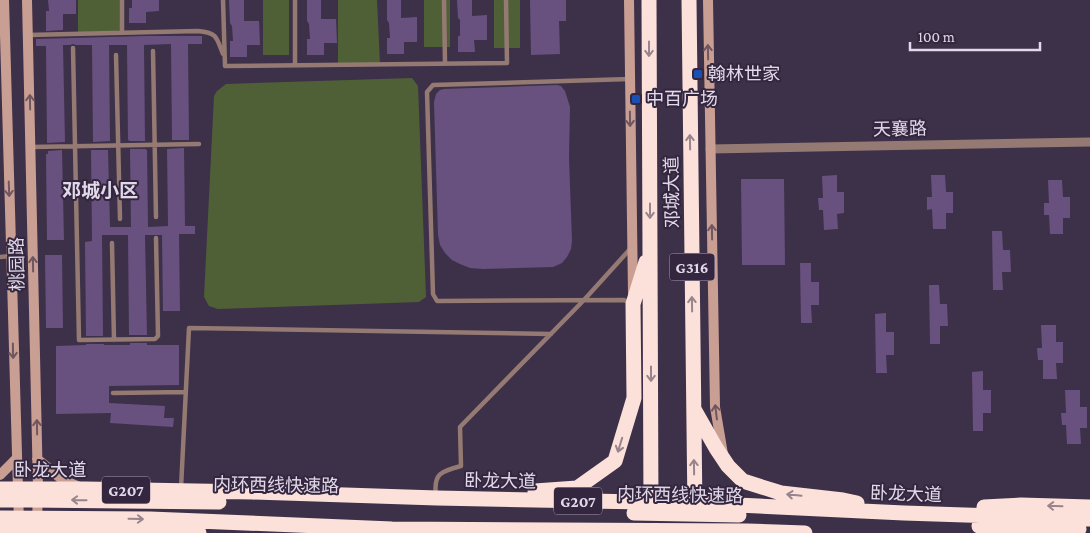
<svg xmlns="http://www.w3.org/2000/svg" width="1090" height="533" font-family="'Crimson Pro','Noto Sans SC',serif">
  <rect width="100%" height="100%" fill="#3d3049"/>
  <path fill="#4f6037" d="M78,0H122V32L78,33Z
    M263,0H289V55H263Z
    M338,0H377L380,64L338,65Z
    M424,0H450V47H424Z
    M494,0H520V48H494Z
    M412,78L418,86L426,297L419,302L218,309L209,306L204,297L214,96L217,91L226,84Z"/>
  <path fill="#69517f" d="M48,0H76V14H63V30L46,31V11H49Z
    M132,0H159V11L146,12V23H129V8H132Z
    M229,0H244V21H259L260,45H247V57H230V41H233L232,26L230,23Z
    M307,0H321V19H336L337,43H324V55H307V39H310L309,24L307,21Z
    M387,0H401V18L417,17V42H404V54H387V38H390L389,23L387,20Z
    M457,0H472V16L487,15V40H474L475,52H458V36H460V20L458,18Z
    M530,0H566V21H559L560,54L531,55Z
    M146,36H202V44H188L189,140H172L171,44L144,45L145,141H130L128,140L127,45H109L110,141L93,142L92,45H76L73,44L70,45H63L65,142L47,143L46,46H36V39Z
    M557,85L561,86L565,91L570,107L569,158L572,241L571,249L567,257L562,263L553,267L483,269L470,268L460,264L452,260L445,253L440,245L438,235L434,102L436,94L440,90L444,89Z
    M184,148L185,226H195V234H179L180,311H163L162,235H145L147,335H129L128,235H102L103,336H86L85,242L92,241L91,150H108L110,227H131L130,149H145L147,150L148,227L168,226L167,149Z
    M62,150L64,240H47L46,154H48V151Z
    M837,175V192H844V213L837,214L838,229L824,230L823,210H819L818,198H823L822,176Z
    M931,175H945L946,192H953V213H946V229H933L932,209L927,210V197H932Z
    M741,179H784L785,265H742Z
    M1048,180H1062L1063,197H1070V218H1063V234H1050L1049,215H1044V203H1049Z
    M992,231H1002L1003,250H1010L1011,272H1002L1003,290H993Z
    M45,255H62L63,328H46Z
    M800,263H811V282H819V305H811L812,323H801Z
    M929,285H939L940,304H947L948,326H940V344H930Z
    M886,313V332H894V355H886L887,373H876L875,314Z
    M1041,325H1056V342H1063V363H1056L1057,379H1043V360H1038L1037,348H1042Z
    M130,343H147V345H179V385L109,386V403L165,406L164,418H174L173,427L110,423L111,413L56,414V346L86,345V344H104V345H130Z
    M983,371V390H991V413H983V431H973L972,372Z
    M1065,390H1080V407H1087V428H1080L1081,444H1067L1066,425H1062L1061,413H1066Z"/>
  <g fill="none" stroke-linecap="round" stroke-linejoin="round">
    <path stroke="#947a72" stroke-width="4.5" d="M122,0V32
      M223,0L225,66L507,63L506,0
      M295,0V65
      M444,0L445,63
      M28,35L198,31C218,33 216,37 223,54
      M73,48L79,340L155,339L158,336L156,238
      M153,51L156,217
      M116,55L120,219
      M630,79L433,85L427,92L433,294L437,301L624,300L631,303
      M31,147L199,144
      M112,243L114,340
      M0,257L11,256
      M113,393L186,392
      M181,488L189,328L551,334
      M436,495C433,473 442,471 461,466L460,427L584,300L631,248"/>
    <path stroke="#947a72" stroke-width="9" d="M710,149L1090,142"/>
    <path stroke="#c99f93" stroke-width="10" d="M4,0L19,524
      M27,0L38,488L37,525
      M629,0L633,294
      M708,0L715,407L723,454
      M37,459L63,480L80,487
      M0,475L16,459"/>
    <path stroke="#fbe1d9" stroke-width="15" d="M649,0L651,511
      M689,0L695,512
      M695,411L716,448L728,466L743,481L781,493L843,500L857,503
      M0,489H85L252,492L437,498L695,503L904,513L1090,519
      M535,491L577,488L615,461L634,398L633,304L646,262
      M0,500H29L219,502
      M984,507L1021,505L1090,507
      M634,513L739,515
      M0,518L150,519L392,529L747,531L805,533
      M979,526L1079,529
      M0,529L37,528L199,533"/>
  </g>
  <defs><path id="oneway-shaft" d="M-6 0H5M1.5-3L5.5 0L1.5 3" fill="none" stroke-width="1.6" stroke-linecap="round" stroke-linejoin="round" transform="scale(1.25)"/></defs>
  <g stroke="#97848c">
    <use href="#oneway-shaft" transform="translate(649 49) rotate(90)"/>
    <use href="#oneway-shaft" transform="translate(690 142) rotate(-91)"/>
    <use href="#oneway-shaft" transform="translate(650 211) rotate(90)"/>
    <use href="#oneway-shaft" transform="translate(692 304) rotate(-91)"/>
    <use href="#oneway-shaft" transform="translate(651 374) rotate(90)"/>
    <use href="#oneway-shaft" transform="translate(620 445) rotate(107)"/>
    <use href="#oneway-shaft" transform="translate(694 467) rotate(-91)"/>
    <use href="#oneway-shaft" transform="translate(794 495) rotate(-174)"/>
    <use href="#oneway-shaft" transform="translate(79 500) rotate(-179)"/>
    <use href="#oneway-shaft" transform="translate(1055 506) rotate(-178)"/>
    <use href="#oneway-shaft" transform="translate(136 519) rotate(1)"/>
  </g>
  <g stroke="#6f5660">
    <use href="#oneway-shaft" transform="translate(708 52) rotate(-91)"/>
    <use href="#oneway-shaft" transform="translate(30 102) rotate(-91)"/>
    <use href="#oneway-shaft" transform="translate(630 119) rotate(89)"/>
    <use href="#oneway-shaft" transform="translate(9 189) rotate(88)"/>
    <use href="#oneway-shaft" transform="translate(712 232) rotate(-91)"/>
    <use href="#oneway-shaft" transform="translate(33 264) rotate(-91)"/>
    <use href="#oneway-shaft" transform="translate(13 351) rotate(89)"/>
    <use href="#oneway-shaft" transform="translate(716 412) rotate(-97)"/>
    <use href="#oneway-shaft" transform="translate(37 427) rotate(-91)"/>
  </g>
  <g fill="#1a4fb4" stroke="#33263e" stroke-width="2">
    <rect x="693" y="69" width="10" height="10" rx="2.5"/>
    <rect x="631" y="94" width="10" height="10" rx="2.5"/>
  </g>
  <g text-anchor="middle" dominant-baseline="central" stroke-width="4" stroke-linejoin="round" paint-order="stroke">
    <g fill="#33263e" stroke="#ada3b6" stroke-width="1">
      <rect x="669.5" y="253.5" width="45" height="27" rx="4"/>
      <rect x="102" y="476.5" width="48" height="27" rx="4"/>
      <rect x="554" y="487.5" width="48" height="27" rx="4"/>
    </g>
    <g font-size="16" font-weight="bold" fill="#e1d9e9">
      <text x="692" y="267">G316</text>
      <text x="126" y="490">G207</text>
      <text x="578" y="501">G207</text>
    </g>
    <g font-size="18" fill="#e1d9e9" stroke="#33263e" text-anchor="start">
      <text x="708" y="74">翰林世家</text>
      <text x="646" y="99">中百广场</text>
    </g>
    <g font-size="18" fill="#e1d9e9" stroke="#33263e">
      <text transform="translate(900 129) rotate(-1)">天襄路</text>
      <text transform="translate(672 192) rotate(-91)">邓城大道</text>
      <text transform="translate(17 264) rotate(-91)">桃园路</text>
      <text x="50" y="470">卧龙大道</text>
      <text transform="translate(500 481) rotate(1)">卧龙大道</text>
      <text transform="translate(276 485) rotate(1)">内环西线快速路</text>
      <text transform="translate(906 494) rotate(2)">卧龙大道</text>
      <text transform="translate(680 495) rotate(1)">内环西线快速路</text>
    </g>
    <g font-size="19" font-weight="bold" fill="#e1d9e9" stroke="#33263e">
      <text x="100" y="190">邓城小区</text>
    </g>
  </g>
  <path d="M910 42v8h130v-8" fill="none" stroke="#e1d9e9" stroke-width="2.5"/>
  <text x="918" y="42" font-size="15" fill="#e1d9e9" stroke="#33263e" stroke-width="4" paint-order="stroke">100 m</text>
</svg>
